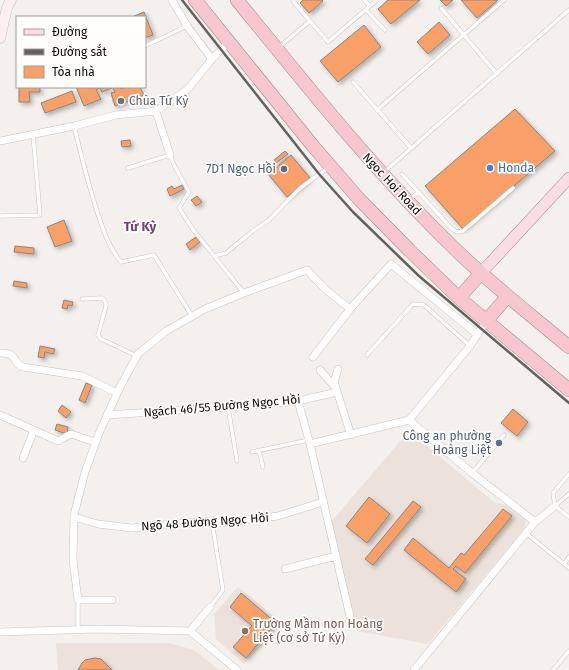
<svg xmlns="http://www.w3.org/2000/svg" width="569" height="670" font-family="'Fira Sans',sans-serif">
  <defs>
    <filter id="shadow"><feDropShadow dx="2.5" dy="2.5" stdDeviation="2" flood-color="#0004"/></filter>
  </defs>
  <rect width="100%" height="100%" fill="#f3f0ee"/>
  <path fill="#ece2db" d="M415,436L495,503L509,505L526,521L524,529L428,644L357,631L331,522L402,439Z
    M238,587L282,623L244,664L216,639L214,614Z
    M56,643H169L194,650L219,670H58Z"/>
  <path fill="#f8a067" stroke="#878583" filter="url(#shadow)" d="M303,0H322L323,1L309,13L300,3Z
    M388,0H420L391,24L378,9Z
    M440,0H453L446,6Z
    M461,0H498L477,18Z
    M144,12L153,35L145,38V17H132Z
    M439,22L450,35L428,54L417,42Z
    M364,25L381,47L338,82L320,61Z
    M19,87H40V92H29L30,102H19Z
    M76,87H112V88L102,92L100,88L96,90L101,99L84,106Z
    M112,87H119L121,89L127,87H140L144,95L115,106L111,93L115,92Z
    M72,91L76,102L45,113L41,103Z
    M515,109L555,151L463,229L425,186Z
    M130,140L131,146L122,147L121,141Z
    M285,151L288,154L276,163L274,160Z
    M291,155L310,178L287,197L268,174Z
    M182,185L184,189L170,196L167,189L172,186L174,189Z
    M197,196L202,202L196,206L191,200Z
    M64,220L72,241L55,247L47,227Z
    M196,237L200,242L190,250L186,244Z
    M15,246L34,248V254L14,252Z
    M14,281L27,283V288L13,286Z
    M64,300L73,302L72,306L68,305L67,309L62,308Z
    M40,346L55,349L53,354L45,352L44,358L38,357Z
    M86,383L92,385L85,403L79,400Z
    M62,405L71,412L66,418L58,411Z
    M513,409L528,422L517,436L501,423Z
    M57,424L68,427L67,434L55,430Z
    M369,497L390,514L367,543L346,526Z
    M413,501L421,507L373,565L365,559Z
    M503,509L512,516L465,573L456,566L453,569L466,579L456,592L404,550L413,538L449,568L461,553L464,555Z
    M241,593L276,623L246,658L233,647L252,626L230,607Z
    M95,658L101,659L112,670H78L82,663L85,660Z"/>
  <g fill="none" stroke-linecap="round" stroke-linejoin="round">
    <defs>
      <path id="lane" d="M364,0L370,6
        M441,8L497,74
        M366,10L385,30
        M310,21L328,42L377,0
        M145,46L187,26
        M278,48L310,21L293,1L294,0
        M353,82L411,148
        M377,110L504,0
        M74,126C82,158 89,189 100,220C105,235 110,249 121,262L154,255L192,316
        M128,168L170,155L175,167L189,192L179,208L194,231L244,293
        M384,172L569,10
        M402,174L452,229L457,232L463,231L513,188
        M410,199L419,192
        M0,216L40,215L33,134
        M214,256L226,253L253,231L269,220L299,189L319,174L329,168
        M82,299L102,298C105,300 106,302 106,306L98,335L101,339L137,356
        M367,355L413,304L424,305L470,346
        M228,407L237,461
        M259,451L263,467
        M252,452L309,440
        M472,473L504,435
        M569,474L553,493L555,506L569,517
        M555,506L569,494
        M527,534L569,568
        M564,564L569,557
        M78,600V629
        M210,607L223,590L212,522
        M553,670L569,651"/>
      <path id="street" d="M172,0L187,26L212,59
        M156,111L170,155
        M0,141L74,126L116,115L156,111L187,90L212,59L229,42
        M0,353C3,353 8,353 11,355C17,358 13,363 23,367L82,376L117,393
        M313,357L350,309
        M338,369L334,382L351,435
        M320,370L335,387
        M298,401L310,444L409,420L470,346L486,321
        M0,415L58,441L71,434L95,442
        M107,415L228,407L298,401L337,392
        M409,420L472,473L535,522
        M310,444L352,625
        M23,458L34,430
        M74,517L98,524L132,528L203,521L221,523L278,516L323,502
        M285,569L336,556
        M112,600H78L73,560L74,515L85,472L99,433L120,387L138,354L166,331L205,309L244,293L307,270L325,289L350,309L391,264L478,335
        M190,631L210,607
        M0,632L98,629L190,631L237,670
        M414,670L535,522L555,506"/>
      <path id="secondary" d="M0,38L7,8L11,0"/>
      <path id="primary" d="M481,273L569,178"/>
      <path id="highway" d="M195,0L313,146L359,199L410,251L459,298L569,390
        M237,0C307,86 376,173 456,250C492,285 531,315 569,347
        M459,298L481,273
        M486,321L508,296"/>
    </defs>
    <use href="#lane" stroke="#c7c4c3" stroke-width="4.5"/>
    <use href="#street" stroke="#c7c4c3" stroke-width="8"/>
    <use href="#secondary" stroke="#c7c4c3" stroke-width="11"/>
    <use href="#primary" stroke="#a5858a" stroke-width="12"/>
    <use href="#highway" stroke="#a5858a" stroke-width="14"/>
    <use href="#lane" stroke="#fff" stroke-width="3.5"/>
    <use href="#street" stroke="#fff" stroke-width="7"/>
    <use href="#secondary" stroke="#fdeef1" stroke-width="10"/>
    <use href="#primary" stroke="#fadde2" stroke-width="11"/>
    <use href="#highway" stroke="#f7c6cf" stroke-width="13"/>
    <path stroke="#636260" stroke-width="2.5" d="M182,0L319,174L353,212L419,276L569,403"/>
  </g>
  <circle fill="#6b7280" stroke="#fffefd" stroke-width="1.5" cx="121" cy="101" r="4"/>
  <circle fill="#3f7fe0" stroke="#fffefd" stroke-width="1.5" cx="490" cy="168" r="4"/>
  <g fill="#5c6f8a" stroke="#fffefd" stroke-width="1.5">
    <circle cx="284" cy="169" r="4"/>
    <circle cx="499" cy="443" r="4"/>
  </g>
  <circle fill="#8d6e63" stroke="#fffefd" stroke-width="1.5" cx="245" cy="631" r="4"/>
  <g text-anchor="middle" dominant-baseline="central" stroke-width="3.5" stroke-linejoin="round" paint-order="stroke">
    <g font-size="12" fill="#5b616d" stroke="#fffefd" text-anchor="start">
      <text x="129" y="101">Chùa Tứ Kỳ</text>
    </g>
    <g font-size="12" fill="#366cbe" stroke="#fffefd" text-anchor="start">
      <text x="498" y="168">Honda</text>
    </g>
    <g font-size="12" fill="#4e5e75" stroke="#fffefd" text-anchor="end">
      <text x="276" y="169">7D1 Ngọc Hồi</text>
      <text x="491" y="436">Công an phường<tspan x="491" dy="14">Hoàng Liệt</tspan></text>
    </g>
    <g font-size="12" fill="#0c0b0a" stroke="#fffefd">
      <text transform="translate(392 184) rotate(47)">Ngoc Hoi Road</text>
      <text transform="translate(222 406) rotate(-5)">Ngách 46/55 Đường Ngọc Hồi</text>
      <text transform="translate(205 522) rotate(-4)">Ngõ 48 Đường Ngọc Hồi</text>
    </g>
    <g font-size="12" fill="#785e54" stroke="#fffefd" text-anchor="start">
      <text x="253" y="624">Trường Mầm non Hoàng<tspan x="253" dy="14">Liệt (cơ sở Tứ Kỳ)</tspan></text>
    </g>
    <g font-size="13" font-weight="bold" fill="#734276" stroke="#fffefd">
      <text x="140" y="226">Tứ Kỳ</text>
    </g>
  </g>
  <rect x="16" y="16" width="130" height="72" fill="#fffefd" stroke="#9e9d9c"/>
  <rect x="24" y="29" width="20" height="6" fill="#fadde2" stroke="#9e9d9c"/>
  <text x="52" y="36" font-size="12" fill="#0c0b0a">Đường</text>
  <rect x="24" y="49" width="20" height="6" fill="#636260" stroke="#9e9d9c"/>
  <text x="52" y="56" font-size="12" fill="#0c0b0a">Đường sắt</text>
  <rect x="24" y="66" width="20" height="12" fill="#f8a067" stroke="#9e9d9c"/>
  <text x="52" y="76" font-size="12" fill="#0c0b0a">Tòa nhà</text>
</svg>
